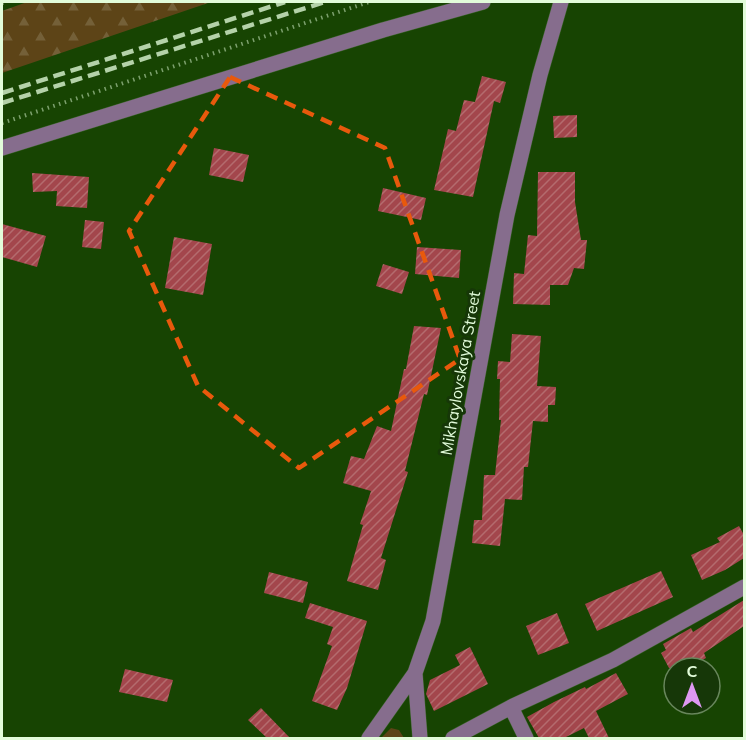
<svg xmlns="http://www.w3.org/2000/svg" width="746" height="740" font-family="Mulish,sans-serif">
  <defs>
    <pattern id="forest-firs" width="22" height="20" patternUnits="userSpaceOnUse" patternTransform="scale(1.5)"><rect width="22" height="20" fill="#5d4417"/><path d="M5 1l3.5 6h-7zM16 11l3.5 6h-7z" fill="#746038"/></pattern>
    <pattern id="building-hatch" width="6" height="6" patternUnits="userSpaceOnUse" patternTransform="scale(1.5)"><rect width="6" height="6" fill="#a3464c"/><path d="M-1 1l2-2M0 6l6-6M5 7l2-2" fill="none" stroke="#b46b6e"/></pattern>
  </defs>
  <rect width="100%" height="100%" fill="#174402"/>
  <path fill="#5d4417" d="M391,728L399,730L404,738H381Z"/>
  <path fill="url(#forest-firs)" d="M27,2H211L2,73V11Z"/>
  <path fill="url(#building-hatch)" d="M482,76L506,82L500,103L494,101L473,197L434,190L448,129L456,131L464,100L475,102Z
    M577,115V137L554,138L553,116Z
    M214,148L249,155L243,182L209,175Z
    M538,172H575V202L581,240H587L584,269L574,268L568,285H550V305L513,304L514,273L524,274L528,235L537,236Z
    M32,173L89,177L87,208L56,206L57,191L33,192Z
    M383,188L426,198L421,220L378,211Z
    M85,220L104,222L101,249L82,247Z
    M2,224L46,236L37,267L2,257Z
    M174,237L212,244L203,295L165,288Z
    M417,247L461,250L459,278L415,274Z
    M383,264L409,272L402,294L376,286Z
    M414,326L441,328L427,395L424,394L405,471L408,472L381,558L386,560L378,590L347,581L363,525L360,524L371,491L343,483L351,456L364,459L377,426L391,431L404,369H406Z
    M512,334L541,336L537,386L556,387L555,405H548V422L533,421L528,467H524L522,500L505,499L500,546L472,543L474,520H482L484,475H495L501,420H499L500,379H497L498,361L510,362Z
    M739,526L744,535V558L725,570L702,580L691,555L720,542L717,538Z
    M661,571L673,597L597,631L585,604Z
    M269,572L308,582L303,603L264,593Z
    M744,600V626L704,653L706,658L687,668H669L661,653L666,650L663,644L691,628L693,632Z
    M310,603L367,621L347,688L337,710L312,701L332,646L327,644L333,627L305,618Z
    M557,613L569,643L538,655L526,626Z
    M470,647L488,684L434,711L426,694L430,680L460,665L455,655Z
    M125,669L173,680L167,702L119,692Z
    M616,673L628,694L596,711L609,738H589L584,728L564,738H539L527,717L554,702L585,687L586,689Z
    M261,708L290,738H267L248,720Z"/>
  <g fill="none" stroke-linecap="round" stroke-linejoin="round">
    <defs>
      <path id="minor" d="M2,148L383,30L483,2
        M511,707L526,738
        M453,738L511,707L613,660L744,587"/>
      <path id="tertiary" d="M415,673L420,738
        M369,738L415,673L433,621L507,215L540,75L561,2"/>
    </defs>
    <use href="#minor" stroke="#376125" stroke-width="16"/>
    <use href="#tertiary" stroke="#376125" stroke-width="16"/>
    <path stroke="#7ca06d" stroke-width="4" stroke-dasharray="1.5 4.5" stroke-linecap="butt" d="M2,3L7,2
      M2,123L369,2"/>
    <use href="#minor" stroke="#866d8d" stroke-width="15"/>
    <use href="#tertiary" stroke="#866d8d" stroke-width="15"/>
    <path stroke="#b4d2a9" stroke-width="4.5" stroke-dasharray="12 6" stroke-linecap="butt" d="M2,93L285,2
      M2,103L325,2"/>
  </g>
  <path fill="none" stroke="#e8590c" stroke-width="4.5" stroke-dasharray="12 8" stroke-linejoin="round" d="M230,77L385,148L460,359L299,468L198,386L129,231Z"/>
  <g text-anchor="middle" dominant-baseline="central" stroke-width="6" stroke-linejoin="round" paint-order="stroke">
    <g font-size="16" fill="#e2fcda" stroke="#163708">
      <text transform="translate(460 373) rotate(-80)">Mikhaylovskaya Street</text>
    </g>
  </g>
  <rect width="746" height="740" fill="none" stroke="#e2fcda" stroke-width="6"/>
  <g transform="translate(692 686)"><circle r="28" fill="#163708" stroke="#68865c" stroke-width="1.5"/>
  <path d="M0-4.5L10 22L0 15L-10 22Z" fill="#de98f2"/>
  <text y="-9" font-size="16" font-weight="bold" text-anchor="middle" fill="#e2fcda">С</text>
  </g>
</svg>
